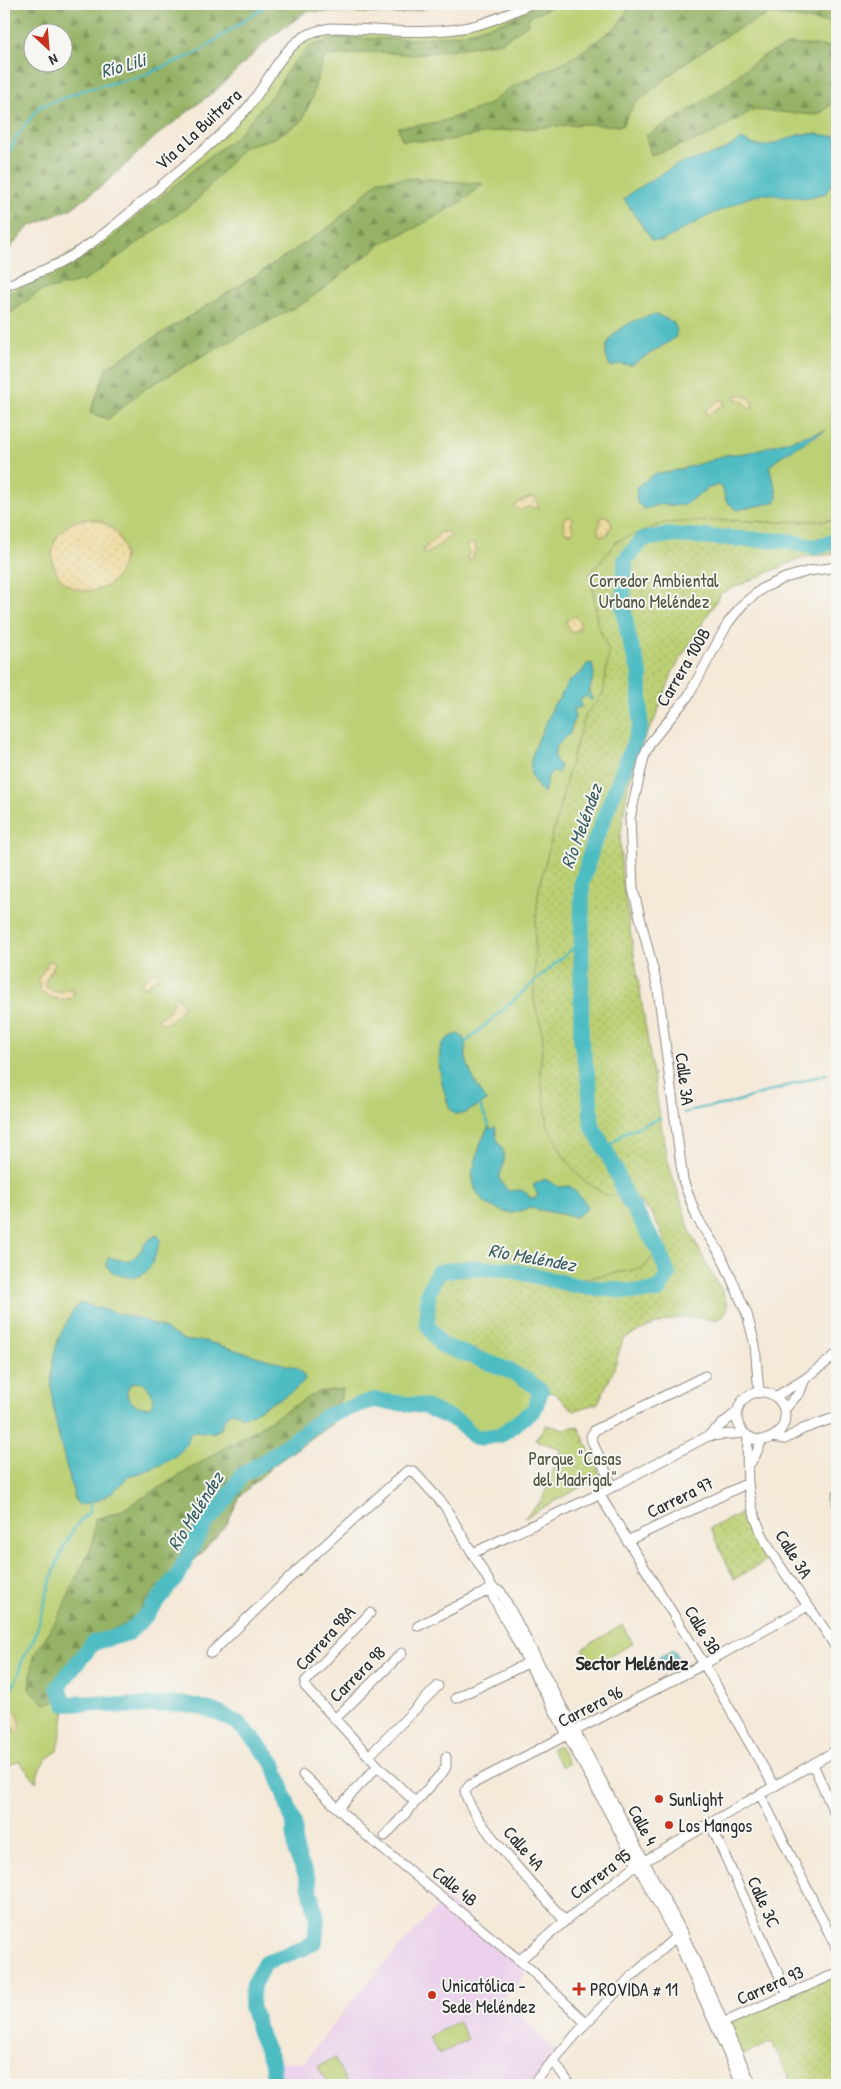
<svg xmlns="http://www.w3.org/2000/svg" width="841" height="2089" font-family="'Patrick Hand',sans-serif">
  <defs>
    <pattern id="forest-firs" width="22" height="20" patternUnits="userSpaceOnUse" patternTransform="scale(1.25)"><rect width="22" height="20" fill="#95b266"/><path d="M5 1l3.5 6h-7zM16 11l3.5 6h-7z" fill="#7a9154"/></pattern>
    <pattern id="sand-dots" width="8" height="8" patternUnits="userSpaceOnUse" patternTransform="scale(1.25)"><rect width="8" height="8" fill="#eeda9e"/><path d="M2 2h.1M6 6h.1" fill="none" stroke="#cb8" stroke-width="1.8" stroke-linecap="round"/></pattern>
    <pattern id="park-dots" width="8" height="8" patternUnits="userSpaceOnUse" patternTransform="scale(1.25)"><rect width="8" height="8" fill="#bcd074"/><path d="M2 2h.1M6 6h.1" fill="none" stroke="#a2b365" stroke-width="1.8" stroke-linecap="round"/></pattern>
  </defs>
  <rect width="100%" height="100%" fill="#f6f6f2"/>
  <filter id="ink" filterUnits="userSpaceOnUse"><feTurbulence type="fractalNoise" baseFrequency=".02" numOctaves="2"/><feDisplacementMap in="SourceGraphic" scale="10" xChannelSelector="R" yChannelSelector="G"/><feConvolveMatrix kernelMatrix="1 2 1 2 8 2 1 2 1" color-interpolation-filters="sRGB"/></filter>
  <filter id="wash" filterUnits="userSpaceOnUse"><feTurbulence type="fractalNoise" baseFrequency=".0096" numOctaves="4" result="noise"/><feDisplacementMap in="SourceGraphic" scale="20" xChannelSelector="R" yChannelSelector="G"/><feGaussianBlur stdDeviation="1.12" result="paint"/><feColorMatrix in="noise" values="0 0 0 0 0 0 0 0 0 0 0 0 0 0 0 0 0 1.4 0 .05"/><feComposite in="paint" operator="in"/></filter>
  <g filter="url(#wash)">
    <rect width="100%" height="100%" fill="#f5e9d8"/>
    <path fill="#ebd1eb" d="M445,1898L530,1969L504,1999L558,2054L532,2085H274L272,2061L304,2062L360,1991Z"/>
    <path fill="#bcd074" stroke="#747e50" d="M530,4H837V541L728,538L619,779L625,1195L659,1250L668,1275L578,1286L506,1269L427,1324L441,1345L506,1369L528,1381L541,1391L534,1410L500,1435L476,1438L459,1422L423,1406L373,1400L326,1416L271,1457L191,1549L179,1574L148,1613L128,1633L93,1643L58,1687L66,1704L58,1751C44,1759 39,1766 36,1782L19,1761L4,1767V287L96,241L232,125L286,51L310,32L457,29Z
      M622,1625L633,1643L593,1666L582,1649Z
      M558,1745L569,1763L562,1767L551,1749Z
      M458,2021L468,2039L439,2055L429,2037Z
      M335,2058L347,2084L328,2085L318,2066Z"/>
    <path fill="url(#forest-firs)" stroke="#606e48" fill-rule="evenodd" d="M4,4H444L400,14L307,11L269,39L216,90L155,137L108,181L72,208L29,227L4,255ZM62,32V62H32V32Z
      M541,4H558L529,17L528,24L502,42L415,55L377,52L326,56L318,74L312,99L301,122L274,138L244,147L196,201L85,281L40,291L4,318V295L72,265L109,241L195,168L237,136L273,94L291,65L312,45L337,38L411,39L462,34L506,21Z
      M632,4H837V24L769,14L734,31L689,60L635,103L622,126L583,124L499,131L439,142L402,140L398,127L437,123L488,105L508,89L576,56L617,26Z
      M790,44L837,47V100L818,115L753,110L704,138L651,155L646,136L704,101L763,56Z
      M418,178L483,184L460,203L417,227L384,242L307,301L213,350L143,390L108,419L90,413L107,367L258,274L332,225L379,180Z
      M343,1389L333,1423L274,1465L240,1496L227,1524L196,1559L155,1589L131,1622L101,1634L83,1647L52,1690L55,1701L45,1704L29,1688L34,1656L60,1614L93,1543L95,1519L119,1512L317,1392Z"/>
    <path fill="url(#sand-dots)" stroke="#8c8264" d="M735,395H740L751,398L753,407L750,409L743,401L735,399Z
      M721,399L725,404L707,415L706,410Z
      M532,497L536,499L539,508L528,507L519,511L514,506L519,502Z
      M605,516L609,518L612,524L607,535L600,536L598,531L601,518Z
      M566,517H571L573,519L571,524L574,531L571,533L565,532L563,521Z
      M52 555a36 36 0 1 1 72 0a36 36 0 1 1-72 0Z
      M441,532H449L452,536C440,541 435,552 424,554L423,550Z
      M470,543L475,545L476,550L472,559L468,561L467,558L470,553L467,545Z
      M575,616L579,621L580,627L578,630L571,632L566,621Z
      M49,961H52L55,964L46,980V987L57,992L74,988V994L70,999C59,1001 48,998 40,990L38,979Z
      M154,970L159,974L156,979L143,988L141,982Z
      M177,995L183,1005C181,1014 172,1020 164,1024L159,1022V1018L169,1011L174,998Z
      M10,1707C20,1710 21,1723 20,1732L17,1734L7,1714Z"/>
    <path fill="url(#park-dots)" stroke="#747e50" d="M724,520L770,522L837,520V554L804,557L721,593L673,671L655,719L643,741L628,786L620,838L622,879L666,1155L690,1231L708,1268L723,1292L728,1308L723,1317C708,1323 707,1317 693,1317C667,1317 645,1328 623,1339L613,1372L598,1403L574,1411L554,1393L541,1391L528,1381L506,1369L441,1345L427,1324L428,1293L438,1272L469,1268L506,1269L564,1282L644,1268L665,1241L652,1214L636,1199L605,1195L582,1179L564,1157L548,1125L540,1072L543,1037L534,1000L535,926L539,888L573,754L586,714L603,694L609,652L597,623L591,573L617,541L664,523Z
      M546,1425L564,1429L578,1426L601,1476L524,1518L542,1500L561,1449L535,1440Z
      M744,1512L768,1560L734,1579L710,1528Z
      M837,1973V2085H792L772,2042L739,2057L724,2023Z"/>
    <path fill="#4ebcc3" stroke="#3c7477" fill-rule="evenodd" d="M801,134H818L837,137V175L826,193L806,198L764,194L750,197L706,217L662,241L652,240L624,199L632,192L676,165L720,152L743,139C761,154 781,140 801,134Z
      M658,315L673,322L677,330L675,338L632,365L620,364L611,367C591,338 634,316 658,315Z
      M826,430L781,456L770,466C770,478 780,491 776,501L772,503L737,510L726,501L722,487L718,485L707,489L684,505L672,506L662,504L644,509L637,503L636,487L654,474L670,472L709,461L725,455L746,453Z
      M592,663L594,674L589,693L593,699L590,700L586,695L584,698L580,699L582,707L573,709L575,716L570,734C558,742 548,754 560,766L558,773L552,772L548,776L544,793C523,775 530,757 540,736C545,726 550,714 554,704L559,699L568,682L582,672L587,664Z
      M459,1034C469,1040 464,1052 467,1062C471,1075 479,1091 487,1101L463,1114H455L450,1109C444,1093 432,1055 445,1041C448,1037 454,1035 459,1034Z
      M489,1126L491,1129L496,1127C495,1136 497,1140 501,1146C507,1156 503,1168 499,1178L508,1191C518,1190 525,1188 530,1198H535L538,1196L533,1185L545,1179L559,1187L570,1186L586,1203L587,1209L576,1217L530,1208L513,1213L504,1212L488,1205L483,1201L475,1189L472,1174L481,1142Z
      M157,1235L161,1240C152,1260 152,1282 122,1276C115,1274 109,1271 106,1264L109,1257C144,1269 135,1244 157,1235Z
      M80,1303L143,1320L159,1326L186,1341H205L297,1368L302,1373L305,1379C294,1394 281,1398 265,1406C258,1410 252,1414 244,1417C241,1417 239,1415 237,1413C228,1409 222,1422 221,1429L212,1433L194,1431L190,1433C186,1453 168,1462 151,1469C143,1473 137,1476 129,1476C112,1494 104,1501 79,1505L75,1500C62,1443 34,1376 67,1322C70,1316 74,1308 80,1303ZM136,1382C147,1382 158,1397 150,1407C140,1409 125,1402 127,1390L131,1384Z
      M674,1650L678,1657L663,1665L659,1657Z"/>
    <g fill="none" stroke-linecap="round" stroke-linejoin="round">
      <path stroke="#4ebcc3" stroke-width="2.5" d="M4,164L17,136L39,107L87,89L139,77L197,53L268,4
        M466,1042L581,941
        M480,1105L489,1126
        M684,1113L701,1108L728,1104L826,1074
        M606,1149L624,1133L660,1118
        M4,1695C11,1688 16,1684 19,1674C20,1670 20,1666 21,1663C25,1653 32,1645 35,1636C45,1603 60,1531 90,1512V1503"/>
      <path stroke="#4ebcc3" stroke-width="16" d="M274,2085L272,2061L261,2038L251,2006L253,1985L265,1962L302,1949L315,1941L317,1919L308,1879L296,1853L294,1824L274,1764L251,1736L236,1722L214,1711L186,1704L123,1706L94,1703L66,1704L58,1687L93,1643L128,1633L148,1613L179,1574L191,1549L205,1524L226,1500L242,1475L271,1457L326,1416L373,1400L423,1406L459,1422L476,1438L500,1435L534,1410L541,1391L528,1381L506,1369L441,1345L427,1324L428,1293L438,1272L469,1268L506,1269L578,1286L637,1292L658,1291L668,1275L659,1250L625,1195L613,1164L592,1126L589,1084L581,1041L582,883L592,848L640,727V673L629,639L623,607L625,560L643,539L669,535L787,541L813,547L837,541"/>
    </g>
  </g>
  <g filter="url(#ink)">
    <g fill="none" stroke-linecap="round" stroke-linejoin="round">
      <defs>
        <path id="minor" d="M4,287C22,278 42,272 59,263C100,241 133,210 168,180C193,159 219,138 242,114C273,82 280,34 331,28C377,29 431,37 477,25C495,20 513,12 530,4
          M737 1416a24 24 0 1 1 48 0a24 24 0 1 1-48 0Z
          M759,1393L755,1345L747,1314L721,1255L697,1218L683,1180L658,989L633,889L630,818L644,757L650,743L689,695L728,623L743,604L763,588L785,578L809,571L837,567
          M775,1397L805,1379L837,1354
          M784,1410L800,1392L805,1379
          M708,1436L744,1433
          M748,1436C747,1451 747,1467 748,1482C752,1548 808,1596 837,1650
          M772,1437L785,1439L803,1429L837,1417
          M749,1465L755,1456L762,1440
          M613,1487L592,1441L591,1436L595,1430L705,1376
          M599,1494L704,1664L774,1786
          M837,1495V1503
          M627,1541L748,1483
          M473,1553L599,1494L708,1436L738,1411
          M493,1588L501,1592L682,1932L752,2085
          M370,1613L305,1682V1686L378,1766L415,1802
          M418,1626L493,1588
          M211,1653L304,1564L407,1471H413L444,1505L493,1588V1597L497,1604L676,1937L742,2085
          M456,1698L532,1661
          M335,1719L402,1653
          M369,1756L438,1686
          M813,1764L837,1819
          M303,1775L368,1837L530,1969L586,2023
          M760,1794L837,1949
          M339,1807L378,1766
          M710,1823L788,1995
          M385,1836L443,1772L446,1767V1757
          M565,1921C544,1896 468,1818 465,1791L470,1785L704,1664L808,1606
          M520,1960L565,1921L631,1869L837,1750
          M718,2025L837,1973
          M553,2060L570,2085
          M532,2085L586,2023L631,1977L680,1933"/>
      </defs>
      <use href="#minor" stroke="#908a82" stroke-width="11"/>
      <use href="#minor" stroke="#fff" stroke-width="9"/>
    </g>
  </g>
  <g fill="#c8321e" stroke="#f6f6f2" stroke-width="2">
    <circle cx="659" cy="1799" r="5"/>
    <circle cx="669" cy="1825" r="5"/>
    <path d="M576.5 1981.5h5v5h5v5h-5v5h-5v-5h-5v-5h5z"/>
    <circle cx="432" cy="1995" r="5"/>
  </g>
  <g text-anchor="middle" dominant-baseline="central" stroke-width="4" stroke-linejoin="round" paint-order="stroke">
    <g font-size="18" fill="#2b2b2b" stroke="#f6f6f2">
      <text transform="translate(198 129) rotate(-43)">Vía a La Buitrera</text>
      <text transform="translate(683 667) rotate(-59)">Carrera 100B</text>
      <text transform="translate(685 1079) rotate(83)">Calle 3A</text>
      <text transform="translate(680 1497) rotate(-26)">Carrera 97</text>
      <text transform="translate(794 1554) rotate(58)">Calle 3A</text>
      <text transform="translate(703 1630) rotate(59)">Calle 3B</text>
      <text transform="translate(325 1638) rotate(-48)">Carrera 98A</text>
      <text transform="translate(357 1674) rotate(-45)">Carrera 98</text>
      <text transform="translate(590 1706) rotate(-27)">Carrera 96</text>
      <text transform="translate(643 1825) rotate(62)">Calle 4</text>
      <text transform="translate(524 1848) rotate(49)">Calle 4A</text>
      <text transform="translate(600 1874) rotate(-37)">Carrera 95</text>
      <text transform="translate(455 1886) rotate(39)">Calle 4B</text>
      <text transform="translate(764 1902) rotate(66)">Calle 3C</text>
      <text transform="translate(770 1985) rotate(-24)">Carrera 93</text>
    </g>
    <g font-size="18" fill="#4f543d" stroke="#f6f6f2">
      <text x="654" y="580">Corredor Ambiental<tspan x="654" dy="21">Urbano Meléndez</tspan></text>
      <text x="575" y="1458">Parque "Casas<tspan x="575" dy="21">del Madrigal"</tspan></text>
    </g>
    <g font-size="18" fill="#2b2b2b" stroke="#f6f6f2" text-anchor="start">
      <text x="669" y="1799">Sunlight</text>
      <text x="679" y="1825">Los Mangos</text>
      <text x="442" y="1985">Unicatólica -<tspan x="442" dy="21">Sede Meléndez</tspan></text>
      <text x="590" y="1989">PROVIDA # 11</text>
    </g>
    <g font-size="19" font-style="italic" fill="#375e60" stroke="#f6f6f2">
      <text transform="translate(123 65) rotate(-16)">Río Lili</text>
      <text transform="translate(581 826) rotate(-70)">Río Meléndez</text>
      <text transform="translate(532 1257) rotate(10)">Río Meléndez</text>
      <text transform="translate(195 1511) rotate(-58)">Río Meléndez</text>
    </g>
    <g font-size="19" font-weight="bold" fill="#2b2b2b" stroke="#f6f6f2">
      <text x="632" y="1663">Sector Meléndez</text>
    </g>
  </g>
  <rect width="841" height="2089" fill="none" stroke="#f6f6f2" stroke-width="20"/>
  <g transform="translate(48 48) rotate(154)"><circle r="24" fill="#f6f6f2" stroke="#a5a5a2"/>
  <path d="M0-4L9 19L0 12L-9 19Z" fill="#c8321e"/>
  <text y="-8" font-size="14" font-weight="bold" text-anchor="middle" fill="#2b2b2b">N</text>
  </g>
</svg>
